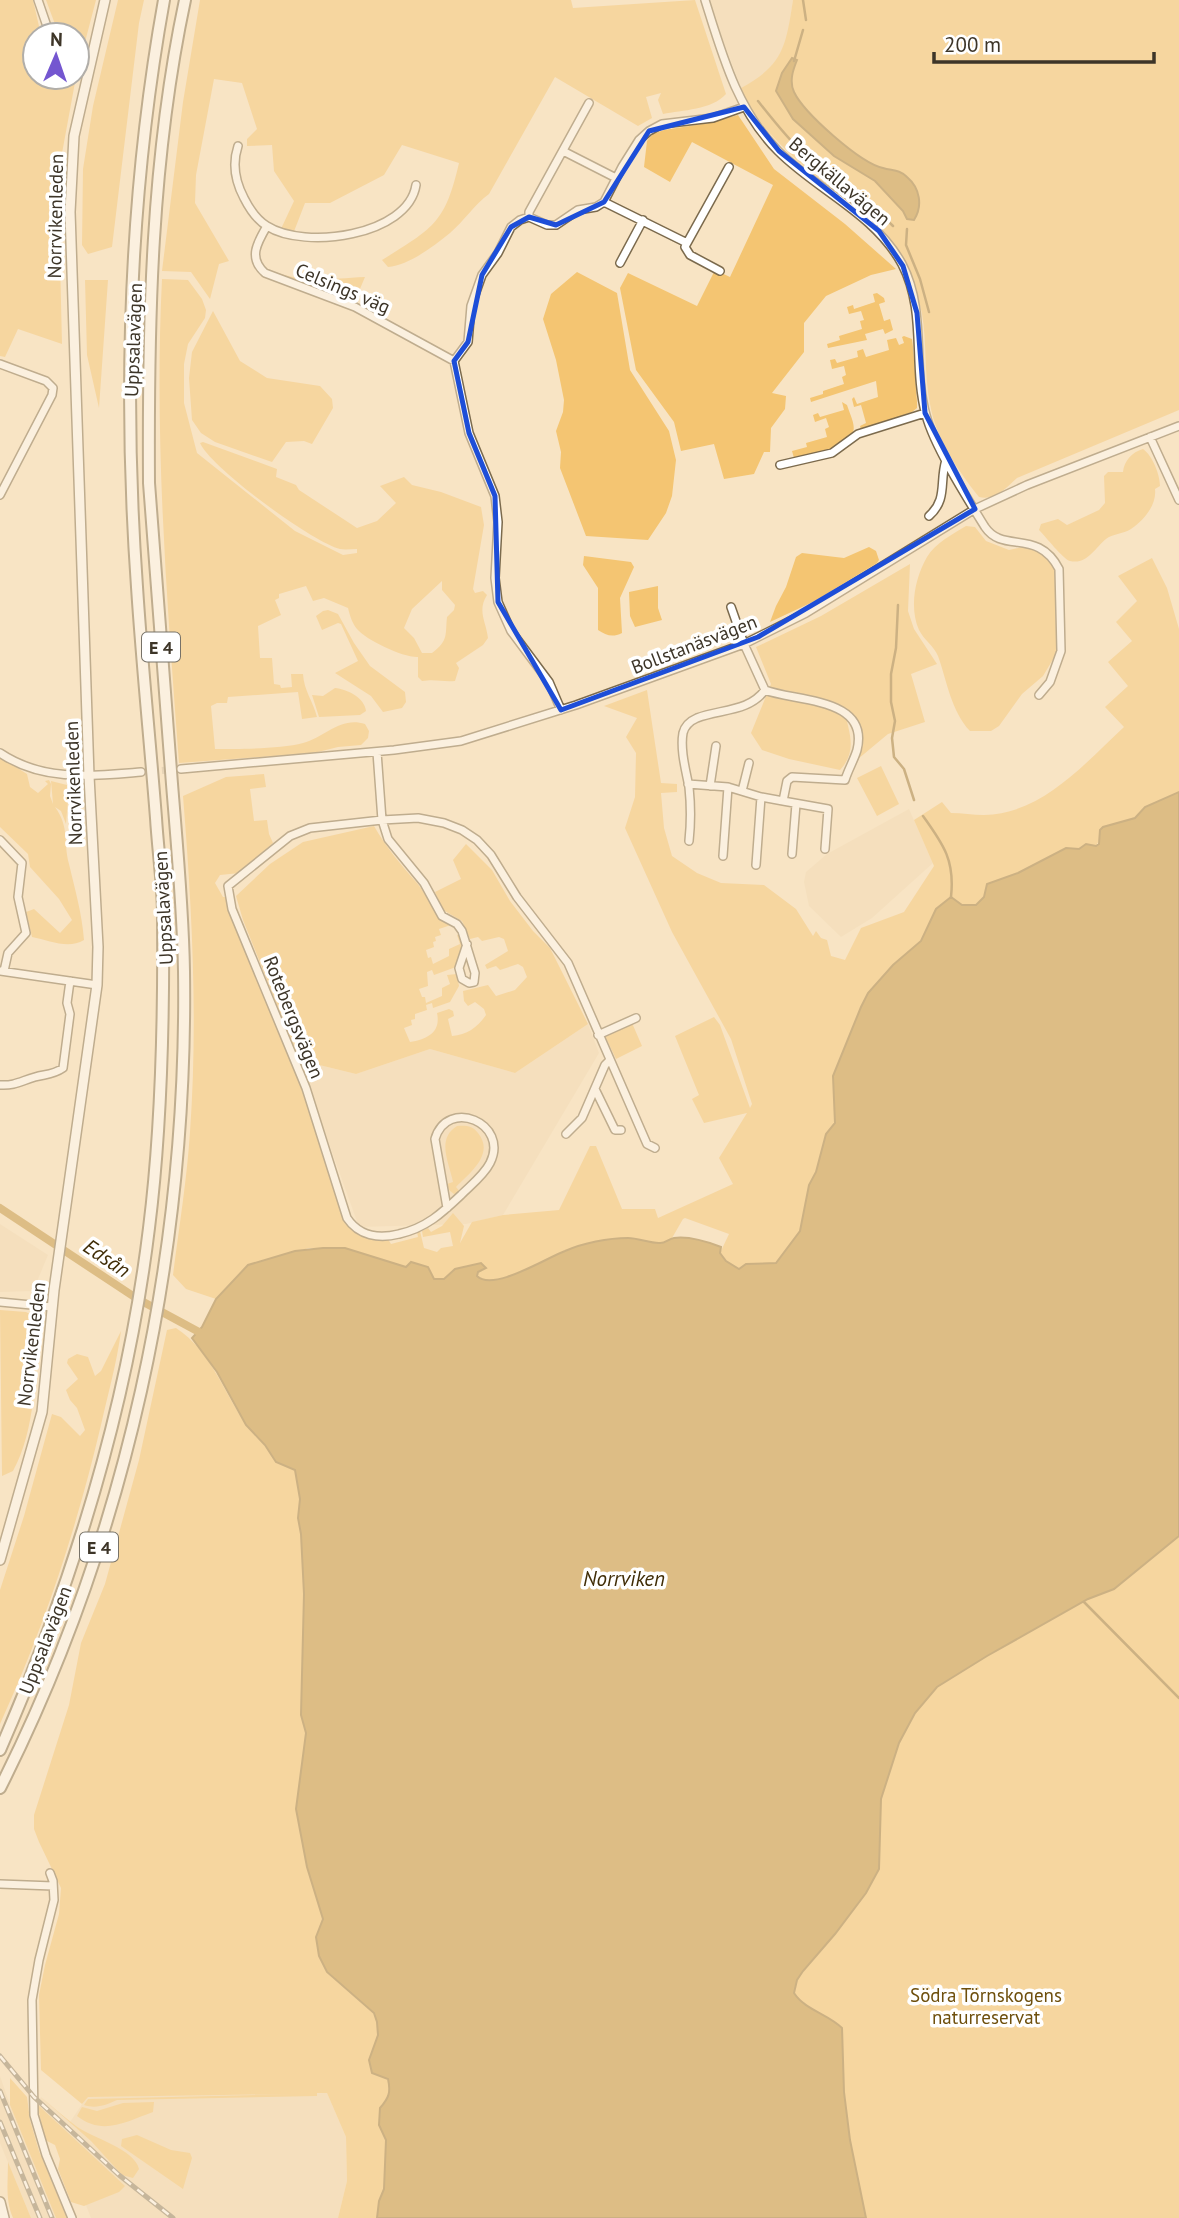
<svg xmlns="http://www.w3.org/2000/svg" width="1179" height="2218" font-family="'PT Sans',sans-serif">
  <rect width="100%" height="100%" fill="#f8e4c4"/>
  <path fill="#f1dab3" d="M708,0H793L787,39L782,53L772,67L758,79L741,88Z
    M909,809L933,863L872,918L841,937L809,906L804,882L806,872L827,854Z
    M588,1024L599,1053L503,1215L466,1224L359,1227L299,1060L356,1074L430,1049L515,1073Z
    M0,1224L48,1255L33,1291L0,1292Z
    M0,2076L10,2105L56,2218H31L0,2143Z
    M327,2093L346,2137L347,2181L338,2218H91L59,2136L37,2104L41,2097L70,2122L87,2097Z"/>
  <path fill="#f4c572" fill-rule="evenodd" d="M0,0H33L41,35H35V77H76L58,175L62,344L18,329L5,357L0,356Z
    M46,0H96L85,42L77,44V35H59Z
    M118,0H144L139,23L112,247L88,254L82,245L83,169L93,106Z
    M200,0H571L573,8L695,0L726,94C712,110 682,110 663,114L658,100L661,93L646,97L652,118L638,126L555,77L489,194C474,205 464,221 450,233C433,247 409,265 388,267L382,260C433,228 445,224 459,163L402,145L384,175L330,203H305L293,234L280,231L294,201L274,171L272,145L247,146V139L257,129L242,83L214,79L196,175L195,203L229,261L219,264L210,299L191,272L162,271L183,102Z
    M793,0H1179V410L1017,478C1006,488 995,501 979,497C957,469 936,439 930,404C924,374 927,343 922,314C918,292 909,269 898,250C883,225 864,212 841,195C803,166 760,134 741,88C784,65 786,45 793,0Z
    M738,115L774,169L845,224L896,269L871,275L826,296L804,323V352L772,393L786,396L785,409L771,428L770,452H764L754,474L724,479L714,444L681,451L674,422L636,370L620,288L628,273L697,306L715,270L730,277L773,185L692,142L670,182L644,167L647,141L653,134L664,130L709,123Z
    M261,266C302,285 322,279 365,277L354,303L318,289L271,274Z
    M577,272L617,293L630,370L669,431L676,460L672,496L666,513L648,540L586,536L560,468L561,452L556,431L563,412L564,400L556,360L543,319L551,294Z
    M162,279L188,280L202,299L206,310L205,318L188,344L184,364V403L197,453L295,531L343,555L357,553V549C351,549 345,550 340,549C312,542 211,468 200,443L203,442L277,469L276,477L296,485L299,490L357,528L377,521L396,503L380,486L404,477L412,485L441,492L481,507L484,525L473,589L475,593L483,591L487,595C477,611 486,621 488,638L483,645L456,663L459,668L455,681C442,682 436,679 422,681L418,677V657C404,658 366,640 357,629C352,623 350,616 348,608L324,598L313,601L306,586L279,594V598L275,600L281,615L258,626L260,658H272L274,684L280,685L281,688L292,687L291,674H303C304,691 313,701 317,717L302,719L298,692L228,697L227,703H217L211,706L215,749C239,749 281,749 303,743C325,737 341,716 365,724L369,731L368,738L361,745L338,747L314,753L179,763C167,602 154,441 162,279ZM442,581V590L455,605L454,610L447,617C445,635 449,640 432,653H422L414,638L404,628L412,609Z
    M85,280H108L99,408L87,355Z
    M877,293L884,298L885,302L879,304L884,321L890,319L893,330L885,334L883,329L865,334L867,340L828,348L827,344L840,340L839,336L862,329L860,321L864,320L861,311L849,314L847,307L853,305L854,309L875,302L873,294Z
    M213,311L240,361L267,378L320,386L332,399L333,408L312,444L304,441L286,442L272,462L215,442L201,433L192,420L189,378L192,352Z
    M904,336L912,339L913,347L917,402V408L912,412L861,430L860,426L866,423L861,405L854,407L852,399L854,397L857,404L878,397L876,381L811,402L810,398L823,394V391L844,384L842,377L846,375L844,366L832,369L830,360L835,359L837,363L858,357L857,351L863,349L866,357L889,350L887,340L896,338L899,345L904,343L902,337Z
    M842,402L847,405C849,412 856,425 853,432C849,447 808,456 794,458L792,451L807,447L806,443L827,437L825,429L829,427L826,418L815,422L813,415L818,413L820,417L844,410Z
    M1143,449C1153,456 1160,475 1160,486L1155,489C1157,505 1144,520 1131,529C1123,534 1112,534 1106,539C1095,548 1087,565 1070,561C1063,559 1046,537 1039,530L1041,524L1058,519L1067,525L1099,510L1105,503L1104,476L1108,472H1123C1124,461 1132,452 1143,449Z
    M966,526L975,527L986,541L1009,550L1027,546L1040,552L1051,561L1056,575L1058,651L1043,676L1022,694L999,726L991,731H970C951,711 947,681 938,656C934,646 924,640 919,630C909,607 915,578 927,557C935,543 953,534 966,526Z
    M869,547L876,551L879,560L877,563L817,600L770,622L776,606L786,587L796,557L802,553L844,558Z
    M584,556L631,562L634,567L620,598L622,633C612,638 606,635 598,630V588L583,565Z
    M1152,558L1167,588L1179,629V792L1145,807L1135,818L1100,830L1101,837L1096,846L1079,849L1066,848L1018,873L987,884L984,897L975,905H962L948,899L936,909L921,941L893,965L868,993L861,1007L833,1076L835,1124L826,1134L816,1172L809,1185L800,1231L776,1263L746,1264L739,1269L726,1261L720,1253L729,1234L685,1218L683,1219L672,1238L662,1244C643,1241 626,1237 607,1240C593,1242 577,1246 564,1251C544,1259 496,1290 478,1277V1272L486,1268L481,1263L455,1269L444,1279H434L430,1275L345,1248H309L248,1265L216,1299L186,1289L173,1275C179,1227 187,1179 190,1132C198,1020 192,908 183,796L226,777L264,774L266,787L250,789L254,821L267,820L269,834L273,843L240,873L220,875L215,883L223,897H226L319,1134L346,1222L359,1234L388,1239L391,1244L418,1237L417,1232L420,1231L424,1248L437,1252L441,1248L453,1246L450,1232L423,1237L422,1231L428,1228L431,1232L442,1226L453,1213L464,1226L460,1243L472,1222L503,1215L559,1210L590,1146H596L622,1209H655L658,1218L733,1184L719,1158L747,1113L704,1123L692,1099L699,1095L675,1036L714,1017L720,1025L750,1108L752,1104L731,1039L672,932L625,828L635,797L636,753L626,737L637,718L604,706L647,690L661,783L677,784V792L661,793L664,828L672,856L697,873L721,883L764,885L796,909L813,936L816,931L821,938L827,940L831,956L845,960L861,928L904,912L934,866L914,820L942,802L951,813C962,813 973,815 984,815C1042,814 1084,764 1124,727L1105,707L1128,686L1108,662L1132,641L1116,622L1137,601L1118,576Z
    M910,564L908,611L914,629L937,664L911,674L925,722L888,734L858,759C866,741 860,721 844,709C849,732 858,751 840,770L789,759L762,750L751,733L771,684L756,647L821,616Z
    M658,586V608L662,620L635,627L630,616L629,592Z
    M328,610L338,614L354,643L370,666L405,692L406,702L402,708L383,712L371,696L335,673L358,661L341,624L338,623L322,630L316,616L323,611Z
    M335,688C347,689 365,698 366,711L360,715L319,717L312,695L323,696Z
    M0,757L27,774L30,787L38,793L48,784L45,781L49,780L51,784L50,796L53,804L51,781L67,785L69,788L66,824L61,811L55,807C70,828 63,841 69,864C75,890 82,913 84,940C68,950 49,940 32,937L26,912L34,909L60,933L72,920L59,899L30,867L28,854L0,827Z
    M881,766L899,804L877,816L857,778Z
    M374,826C386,847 401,865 417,883C429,897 433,917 451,925L439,929L441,935L435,937L436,941L433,942L434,947L426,950L428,958L431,957L433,964L449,956V949L460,944L457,935L460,934L464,944L456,967L434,975L432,970L427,972L428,986L419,989L422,997H425L426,1003L442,996V988L450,984L447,975L457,974L459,986L450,1002L433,1008L432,1003L426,1005L427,1010L415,1014V1019L411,1020L412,1025L404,1028L410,1042C428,1039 441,1032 437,1013L449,1009L453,1011L454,1016L448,1019L452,1036C467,1035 478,1027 486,1015L484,1009L475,1002L468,1006L464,1001L463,991L488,985L496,996L515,990L527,977L523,967L518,964L500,970L496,966L487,969L485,965L508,951L504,939L499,937L482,941L478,937L470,939L462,921L443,910L435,892L461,879L453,860L466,844L492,870L510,901L533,931L550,948L588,1024L515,1073L430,1049L356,1074L299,1060L243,920L236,896L270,864L303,842Z
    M632,1023L642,1046L616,1059L605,1036Z
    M457,1126C466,1125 473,1126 478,1133C495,1154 470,1173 456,1187L461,1193L454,1194L449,1190L447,1184L453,1182C449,1162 436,1139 457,1126Z
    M0,1310L26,1312L36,1317L39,1327C35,1373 36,1429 13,1471L2,1476Z
    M176,1328C211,1351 222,1389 245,1423C250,1430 258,1436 263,1443C278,1461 270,1460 295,1469L300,1499L298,1518L301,1534L304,1594L301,1715L306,1733L296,1809L307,1867L323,1919L316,1937L327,1972L374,2013L377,2022L378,2035L375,2046L391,2089L388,2099L380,2108L379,2124L386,2140L384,2189L379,2201L377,2218H338L347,2181L346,2137L327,2093H317V2096L117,2100C106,2105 96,2109 84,2105L88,2099L298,2094L88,2097L82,2104L41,2070L39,1995L45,1965L59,1914L61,1888L39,1842L34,1829V1815L69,1705L81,1643L105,1584L139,1460L167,1330Z
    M121,1331C117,1362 108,1394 101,1425C77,1527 44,1628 0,1724V1590L24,1516L52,1414L61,1417L80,1436L85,1430L77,1408L70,1400L66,1390L78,1379L67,1363L68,1359L77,1354L88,1357L95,1376L101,1371Z
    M1179,1482V2218H821L745,1993L873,1702L1019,1638L1088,1599L1114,1589Z
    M10,2078L27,2097L30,2120L39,2151L67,2218H56L10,2105Z
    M41,2097C53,2107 64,2117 76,2126C92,2138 135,2149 139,2169L133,2178L122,2175L91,2141Z
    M154,2102L153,2112C125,2122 103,2136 77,2116L82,2107L97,2111L123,2103Z
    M37,2104L125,2186L119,2192L84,2206L71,2202L58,2169L60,2159L55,2145L45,2140Z
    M137,2135L171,2150L190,2153L192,2158L183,2189L121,2146L122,2139Z
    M8,2162L31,2218H13C5,2200 8,2181 8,2162Z"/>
  <path fill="#bd8f39" stroke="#977434" stroke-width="2" d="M792,58L797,60C793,70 789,81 794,92C804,113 860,163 883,168C892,171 899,169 907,177C920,188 923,206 914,220L907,219L903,211L875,181L834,156L793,119L776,91L782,73Z
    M1179,792V1536L1114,1589L1088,1599L987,1656L937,1687L915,1713L899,1743L881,1799L879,1869L866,1893L835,1934L803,1971L797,1980L794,1993C805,2010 828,2014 842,2028L844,2092L850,2140L866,2218H377L379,2201L384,2189L386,2140L379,2125L380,2108C389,2098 391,2092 388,2079L372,2073L369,2060L378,2035L377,2022L374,2013L327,1972L319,1956L316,1937L323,1919L307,1867L296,1809L306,1733L301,1715L304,1594L301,1534L298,1518L300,1499L295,1470L276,1462L265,1445L246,1425L217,1372L192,1338L202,1327L216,1299L248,1265L295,1251L323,1248H345L406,1267L411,1262L428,1267L434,1279H444L455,1269L481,1263L486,1268L478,1272L477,1276C493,1292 546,1258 565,1251C583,1243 608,1238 628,1238C638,1238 649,1243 659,1243C665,1244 668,1239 674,1238C688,1236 708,1242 721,1247L720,1253L726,1261L739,1269L746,1264L776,1263L800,1231L809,1185L816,1172L826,1134L835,1123L833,1076L861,1007L868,993L893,965L921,941L936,909L951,897L962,905H976L984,897L987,884L1018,873L1066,848L1079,849L1086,844L1096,846L1099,844L1100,830L1103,827L1135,818L1145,807Z"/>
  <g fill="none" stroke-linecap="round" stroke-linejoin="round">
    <path stroke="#977434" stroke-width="2.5" d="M803,0L806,20
      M794,61L803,30
      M758,101C773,120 787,138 804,154C833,180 865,198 893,226
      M907,229L906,245L920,279L929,312
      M898,605L896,648L891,674V702L895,721L892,738L894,757L904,769L914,800
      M923,816C944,845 955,861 951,897
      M1084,1602L1179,1698"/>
    <path stroke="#bd8f39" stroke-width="8" d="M0,1208L136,1298L199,1332"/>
    <path stroke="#d3c1a5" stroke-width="7" stroke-dasharray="7 3.5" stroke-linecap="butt" d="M141,772L181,769"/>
    <defs>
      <path id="minor" d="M38,0L50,35
        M705,0C722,54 737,110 778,151C818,191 874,213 902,264C927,312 912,365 926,415C934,446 967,498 985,527C1003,554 1038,528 1059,569L1061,651L1050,682L1039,695
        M77,56L90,60
        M589,103L529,212V217L547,225H556L578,210L596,207L604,202L622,167L639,140L649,131L662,124L713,118L744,107
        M238,146C232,164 235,181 244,198C249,208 257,220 267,226C304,250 408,236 416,185
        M563,151L616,178
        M604,202L687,243L729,167
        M529,217L520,220L511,227L498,253L482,275L471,306L468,342L454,361L469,433L495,496L498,522L495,578L498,602L511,631L549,682L561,710
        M267,226C257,243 248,258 265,273L355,307L454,361
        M687,243L685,247L690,255L720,271
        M620,263L643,220
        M0,364L46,381L53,388L52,395L0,495
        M1150,437L1179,500
        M780,465L832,453L858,434L925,413
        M929,516C948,499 939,482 946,460
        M377,752L382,820L388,839L424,883L442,916L457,924L462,931L475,973L474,982L469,983L462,979L459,968L467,944
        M0,753C43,782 92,776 141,772
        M181,769L394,750L461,741L576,705L744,644L806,613L975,509L1027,485L1179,426
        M688,784L728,787L761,797L783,801L787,781L792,777L845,780C848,770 854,760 857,750C870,697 796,702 765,690L744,644L731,607
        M710,786L716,746
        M742,791L749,763
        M783,801L828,809L825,849
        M0,840L22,863L18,897L26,933L8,953L4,971
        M689,841C691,823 691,806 689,787C686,771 680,750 683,733C685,725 690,721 697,718C720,709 749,712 765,690
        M792,854L796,804
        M723,856L728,787
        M756,865L761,797
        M0,971L97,985
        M598,1035L636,1018
        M0,1085C15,1086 21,1081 35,1077C46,1074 53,1075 63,1068L70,1014L67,1003L70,981
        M595,1089L615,1130H621
        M566,1134L582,1118L605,1065L610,1060
        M447,1208L435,1139C447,1097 510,1123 490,1163C484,1175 471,1185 461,1195C442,1213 426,1228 399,1234C379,1239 359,1236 347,1218L306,1088L232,909L228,886L290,836L310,828L382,820L418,818L444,823L462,830L477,840L491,855L517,897L568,963L647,1144L655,1148
        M0,1302L52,1307
        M50,1873L53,1881L54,1900L39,1960L32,2000L34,2115L46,2155L72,2218
        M0,1884L53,1886"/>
      <path id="major" d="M0,1560L42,1412L54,1290L97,985L98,947L89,776L70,212L74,136L105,0
        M0,2202L4,2218"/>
      <path id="highway" d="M0,1750C73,1583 127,1409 149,1228C162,1125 164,1020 163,916C163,884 158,851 156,818C150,741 142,664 137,587C123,390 129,194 164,0
        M0,1788C127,1536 188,1252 184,971C183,908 177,846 172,784C164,683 156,583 149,483C148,321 151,159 185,0"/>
    </defs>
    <use href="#minor" stroke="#7b6a4d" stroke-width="10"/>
    <use href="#major" stroke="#7b6a4d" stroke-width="12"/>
    <use href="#highway" stroke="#7b6a4d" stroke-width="14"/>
    <use href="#minor" stroke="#fff" stroke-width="7"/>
    <use href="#major" stroke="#fff" stroke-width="9"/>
    <use href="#highway" stroke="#fff" stroke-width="10"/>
    <defs>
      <path id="rail" d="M0,2056L34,2097L119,2175L173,2218
        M0,2091L52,2218
        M0,2122L40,2218"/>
    </defs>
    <use href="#rail" stroke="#8b7e69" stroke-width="5"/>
    <use href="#rail" stroke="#fff" stroke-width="2.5" stroke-dasharray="8" stroke-linecap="butt"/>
  </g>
  <path d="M0 0H1179V2218H0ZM744,107L779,151L879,231L903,266L917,313L925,413L975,509L758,637L561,710L498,602L495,496L469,433L454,361L468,342L482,275L511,227L529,217L556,225L604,202L649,131Z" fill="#f8e4c4" fill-opacity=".55" fill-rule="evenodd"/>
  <path fill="none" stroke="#1d4ed8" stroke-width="5" stroke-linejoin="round" d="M744,107L779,151L879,231L903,266L917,313L925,413L975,509L758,637L561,710L498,602L495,496L469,433L454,361L468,342L482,275L511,227L529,217L556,225L604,202L649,131Z"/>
  <g text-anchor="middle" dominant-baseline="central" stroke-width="7" stroke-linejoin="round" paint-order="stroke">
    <g fill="#fff" stroke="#777268" stroke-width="2">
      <rect x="142" y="632.5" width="38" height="29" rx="5"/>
      <rect x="80" y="1532.5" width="38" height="29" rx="5"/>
    </g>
    <g font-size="18" font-weight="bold" fill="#3d3528">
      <text x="161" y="647">E 4</text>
      <text x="99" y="1547">E 4</text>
    </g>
    <g font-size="19" fill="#3d3528" stroke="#fff">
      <text transform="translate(840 181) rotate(40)">Bergkällavägen</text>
      <text transform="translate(55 216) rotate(-89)">Norrvikenleden</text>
      <text transform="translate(343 288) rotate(23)">Celsings väg</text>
      <text transform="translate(133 340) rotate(-88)">Uppsalavägen</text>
      <text transform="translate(694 644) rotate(-21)">Bollstanäsvägen</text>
      <text transform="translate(73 783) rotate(-92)">Norrvikenleden</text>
      <text transform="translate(163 908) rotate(-93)">Uppsalavägen</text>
      <text transform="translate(294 1017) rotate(68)">Rotebergsvägen</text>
      <text transform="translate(31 1344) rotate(-83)">Norrvikenleden</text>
      <text transform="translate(45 1640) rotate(-69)">Uppsalavägen</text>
    </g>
    <g font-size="19" fill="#6e4f0c" stroke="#fff">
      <text x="986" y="1995">Södra Törnskogens<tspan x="986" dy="22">naturreservat</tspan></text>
    </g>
    <g font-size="21" font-style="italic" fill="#402d07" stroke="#fff">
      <text transform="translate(107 1258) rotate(34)">Edsån</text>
      <text x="624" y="1578">Norrviken</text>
    </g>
  </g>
  <g transform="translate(56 56) rotate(2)"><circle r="33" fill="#ffffff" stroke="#b1aea9" stroke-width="2"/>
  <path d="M0-5L12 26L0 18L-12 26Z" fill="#7456d0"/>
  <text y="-10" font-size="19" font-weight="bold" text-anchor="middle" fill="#3d3528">N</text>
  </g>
  <path d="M934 52v10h220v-10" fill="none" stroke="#3d3528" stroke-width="3.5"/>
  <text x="944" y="52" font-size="21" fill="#3d3528" stroke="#ffffff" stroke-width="5" paint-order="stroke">200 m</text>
</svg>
